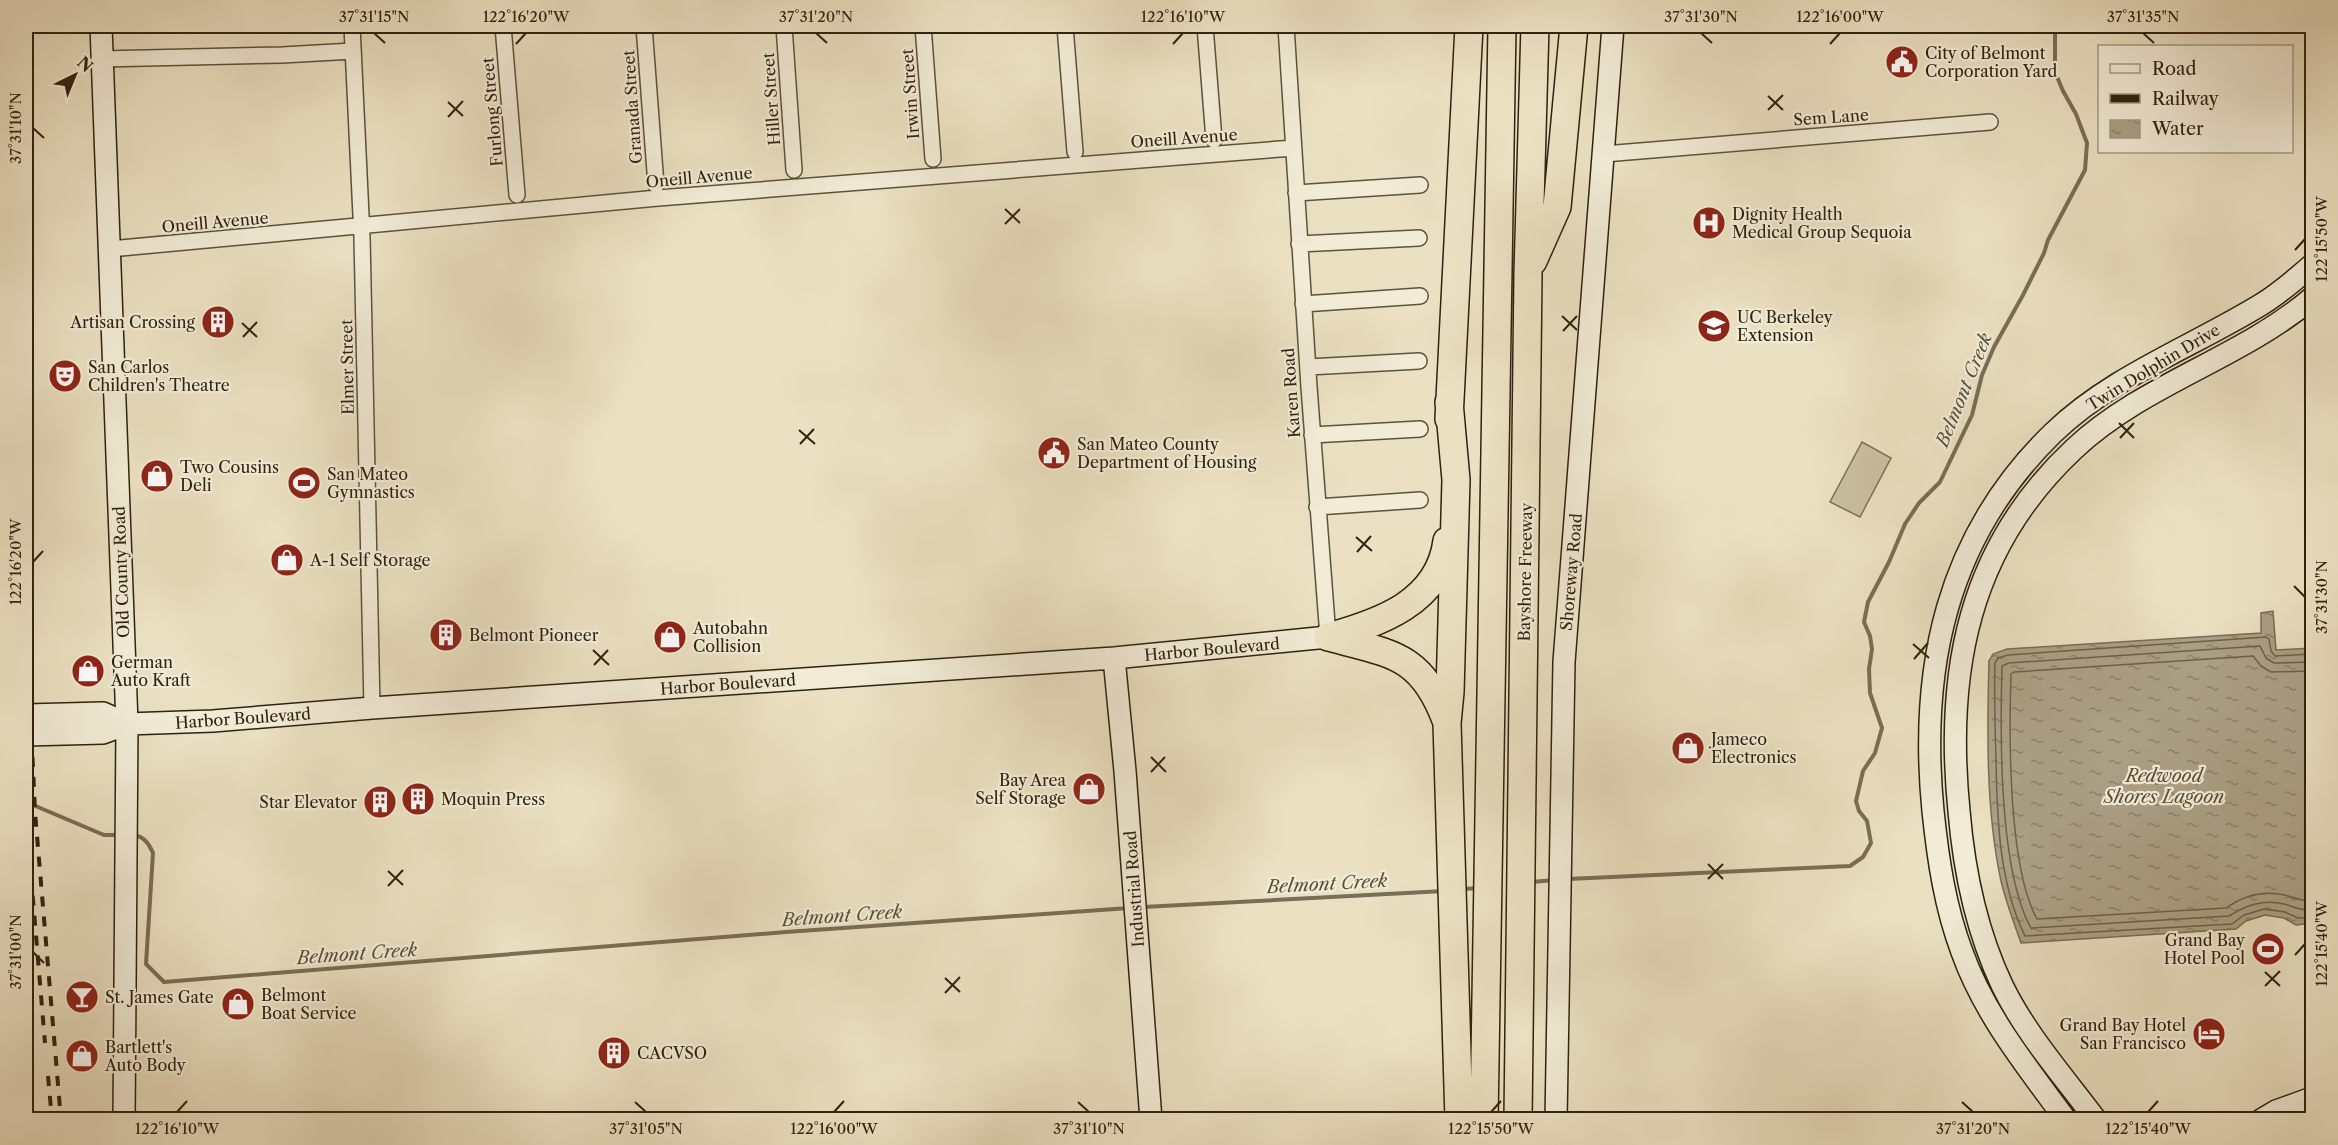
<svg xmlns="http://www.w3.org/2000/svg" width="2338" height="1145" font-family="'Libre Caslon Text',serif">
  <defs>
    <pattern id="water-ripples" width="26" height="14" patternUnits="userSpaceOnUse" patternTransform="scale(1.5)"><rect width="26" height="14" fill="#aba085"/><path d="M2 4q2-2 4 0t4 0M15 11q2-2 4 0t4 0" fill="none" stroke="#8c826b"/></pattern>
  </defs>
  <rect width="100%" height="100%" fill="#ebe1c2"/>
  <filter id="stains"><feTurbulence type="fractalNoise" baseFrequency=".00333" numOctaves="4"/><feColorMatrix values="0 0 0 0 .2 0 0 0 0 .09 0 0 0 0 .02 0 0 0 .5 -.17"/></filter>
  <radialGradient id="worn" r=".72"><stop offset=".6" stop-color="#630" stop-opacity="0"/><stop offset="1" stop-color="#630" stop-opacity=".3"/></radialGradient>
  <path fill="#cbc1a4" stroke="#7d725a" stroke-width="1.5" d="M1862,442L1891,458L1860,517L1830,502Z"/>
  <path fill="url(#water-ripples)" stroke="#796e56" stroke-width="1.5" d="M2273,611L2276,650L2312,648V923L2296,925L2284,918L2265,915L2246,921L2236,929L2021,943C2014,923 2006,902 2001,881C1986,812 1987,732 1989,661L1993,654L2007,649L2261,633V613Z"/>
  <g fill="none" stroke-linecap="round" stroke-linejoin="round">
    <path stroke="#6d614a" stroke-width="1.5" d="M2312,654L2275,656L2271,651L2269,639L2266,637L2008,655L1998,658L1995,663C1994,695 1995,727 1996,760C1997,818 1999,883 2025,936L2232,924L2244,915L2264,909L2285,912L2298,918H2312
      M2312,662L2274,663L2266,658L2260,646L2009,663L2002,666C2000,734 1999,870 2031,928L2229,916C2247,905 2263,899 2284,904C2295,907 2301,911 2312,910
      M2312,671L2271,672L2261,666L2253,656L2014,672L2011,674C2009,734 2008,867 2037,919L2226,908C2244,895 2263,890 2285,895C2295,898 2302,901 2312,901"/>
    <path stroke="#796e56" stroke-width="4" d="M26,802L104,835H120
      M133,835C144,836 149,844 153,853L146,964L164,982L786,932L1129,908
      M1568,879L1850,866L1863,857L1871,843L1867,821L1859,811L1856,801L1863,771L1875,753L1882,728L1870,693L1869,669L1872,649L1870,636L1864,622L1868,602L1889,562L1905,524L1919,503L1940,482L1972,415L1982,375L1994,347L2023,295L2044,253L2048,240L2085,170L2087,143L2076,114L2063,91L2055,72V26
      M1532,882L1554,880
      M1463,889L1480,888
      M1143,907L1444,891"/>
    <defs>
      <path id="street" d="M352,26L362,237L372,708
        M503,26L517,195
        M644,26L656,185
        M784,26L794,170
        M923,26L933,159
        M1065,26L1075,152
        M1205,26L1214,140
        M1286,26L1309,387L1328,637
        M101,59L282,55L353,51
        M1604,154L1990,122
        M1296,193L1420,185
        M1299,244L1419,238
        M110,249L658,198L1293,148
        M1303,304L1420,296
        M1308,367L1419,361
        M1312,435L1420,429
        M1317,507L1420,500"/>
      <path id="secondary" d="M101,26L127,724L124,1120
        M1114,658L1125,771L1151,1120
        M26,715L103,713L127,724
        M26,735L103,733L127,724L213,721L372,708L1114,658L1328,637
        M1556,1120L1564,662L1613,26
        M2066,1120C2027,1067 1984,1014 1962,952C1945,907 1938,859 1933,811C1919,668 1946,537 2053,433C2112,376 2192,347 2262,304C2280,293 2296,279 2312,265
        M2096,1120C2064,1077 2025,1033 2002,985C1976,930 1964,871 1959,811C1945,672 1968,548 2074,449C2143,384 2240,359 2312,298
        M2261,1120L2276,1111L2312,1098"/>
      <path id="highway" d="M1533,261L1557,207L1574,26
        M1449,402L1456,480L1450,692L1447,723L1459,1120
        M1449,419L1469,26
        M1328,637C1379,623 1439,603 1447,541
        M1329,637C1390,654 1421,653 1446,720
        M1484,1120L1502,26
        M1518,1120L1528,274L1535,26"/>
    </defs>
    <use href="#street" stroke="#5e523c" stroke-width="18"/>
    <use href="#secondary" stroke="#2f2210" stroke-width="24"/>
    <use href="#highway" stroke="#2f2210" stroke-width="30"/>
    <use href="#street" stroke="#f2ecd7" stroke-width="15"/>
    <use href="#secondary" stroke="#f2ecd7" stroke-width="21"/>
    <use href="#highway" stroke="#ebe1c2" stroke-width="27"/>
    <path stroke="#2f2210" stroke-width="4" stroke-dasharray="10 10" stroke-linecap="butt" d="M26,477L29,682L35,812L61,1120
      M26,816L45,1043
      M48,1076L52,1120"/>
  </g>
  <path fill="none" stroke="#2f2210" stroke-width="2" d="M374,33L385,43M816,33L827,43M1701,33L1712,43M2143,33L2154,43M516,44L526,33M1173,44L1183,33M1830,44L1840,33M1768,96L1783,110M448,102L463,116M1768,110L1783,95M448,117L463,101M33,128L44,138M1005,209L1020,223M1005,224L1020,209M2295,250L2305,239M1562,316L1577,330M242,323L257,337M1563,331L1577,316M243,337L257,322M2119,423L2134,438M799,430L815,444M2120,438L2134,423M800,444L814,429M1356,537L1372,551M1357,552L1371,536M33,562L43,551M2294,586L2305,597M1913,644L1929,658M593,650L609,665M1914,659L1928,643M594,665L608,650M1151,757L1166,772M1151,772L1165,757M1708,864L1723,879M388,871L403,885M1708,879L1723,864M388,886L403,870M33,952L44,963M2295,955L2305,944M2265,972L2280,986M945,978L960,992M2265,986L2280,971M945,993L960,977M635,1102L646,1112M1078,1102L1089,1112M1962,1102L1973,1112M177,1112L187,1101M834,1112L844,1101M1491,1112L1501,1101M2148,1112L2158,1101"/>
  <defs>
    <symbol id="civic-disc" viewBox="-11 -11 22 22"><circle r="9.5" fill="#8f2418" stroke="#f2ecd7"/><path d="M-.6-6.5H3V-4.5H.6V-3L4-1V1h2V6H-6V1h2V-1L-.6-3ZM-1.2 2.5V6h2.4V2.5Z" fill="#fff"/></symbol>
    <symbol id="hospital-disc" viewBox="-11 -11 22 22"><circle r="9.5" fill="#8f2418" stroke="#f2ecd7"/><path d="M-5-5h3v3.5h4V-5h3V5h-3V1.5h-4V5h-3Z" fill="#fff"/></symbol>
    <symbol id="building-disc" viewBox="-11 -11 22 22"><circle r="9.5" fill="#8f2418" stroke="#f2ecd7"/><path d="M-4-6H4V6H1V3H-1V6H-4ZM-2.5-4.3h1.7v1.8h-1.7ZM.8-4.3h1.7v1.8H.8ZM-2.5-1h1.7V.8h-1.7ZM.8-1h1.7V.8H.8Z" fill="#fff"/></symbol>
    <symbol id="school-disc" viewBox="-11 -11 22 22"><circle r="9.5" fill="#8f2418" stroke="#f2ecd7"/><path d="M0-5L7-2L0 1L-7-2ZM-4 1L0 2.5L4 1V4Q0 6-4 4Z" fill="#fff"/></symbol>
    <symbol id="theatre-disc" viewBox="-11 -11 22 22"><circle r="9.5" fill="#8f2418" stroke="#f2ecd7"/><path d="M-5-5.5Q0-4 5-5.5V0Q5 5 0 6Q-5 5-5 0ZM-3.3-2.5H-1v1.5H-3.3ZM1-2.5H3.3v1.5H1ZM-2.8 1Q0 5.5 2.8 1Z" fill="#fff"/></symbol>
    <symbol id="shop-disc" viewBox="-11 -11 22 22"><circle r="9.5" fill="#8f2418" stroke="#f2ecd7"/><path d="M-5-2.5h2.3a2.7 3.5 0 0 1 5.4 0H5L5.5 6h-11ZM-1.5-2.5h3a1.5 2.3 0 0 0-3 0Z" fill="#fff"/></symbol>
    <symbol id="stadium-disc" viewBox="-11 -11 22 22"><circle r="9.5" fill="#8f2418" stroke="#f2ecd7"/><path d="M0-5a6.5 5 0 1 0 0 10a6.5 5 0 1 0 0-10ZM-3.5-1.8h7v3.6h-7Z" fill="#fff"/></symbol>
    <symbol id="bar-disc" viewBox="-11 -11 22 22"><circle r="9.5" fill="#8f2418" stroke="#f2ecd7"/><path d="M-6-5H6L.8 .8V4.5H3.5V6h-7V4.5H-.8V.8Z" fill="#fff"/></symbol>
    <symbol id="hotel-disc" viewBox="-11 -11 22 22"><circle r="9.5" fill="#8f2418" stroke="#f2ecd7"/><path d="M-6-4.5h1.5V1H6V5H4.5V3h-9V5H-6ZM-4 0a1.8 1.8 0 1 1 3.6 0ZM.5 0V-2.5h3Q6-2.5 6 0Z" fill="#fff"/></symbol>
  </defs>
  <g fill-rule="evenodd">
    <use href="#civic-disc" x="1883" y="43" width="38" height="38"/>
    <use href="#hospital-disc" x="1690" y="204" width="38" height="38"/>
    <use href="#building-disc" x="199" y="303" width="38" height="38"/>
    <use href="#school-disc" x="1695" y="307" width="38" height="38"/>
    <use href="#theatre-disc" x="46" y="357" width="38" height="38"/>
    <use href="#civic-disc" x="1035" y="434" width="38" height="38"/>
    <use href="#shop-disc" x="138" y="457" width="38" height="38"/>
    <use href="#stadium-disc" x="285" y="464" width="38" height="38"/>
    <use href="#shop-disc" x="268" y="541" width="38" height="38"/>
    <use href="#building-disc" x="427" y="616" width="38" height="38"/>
    <use href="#shop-disc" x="651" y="618" width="38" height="38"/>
    <use href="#shop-disc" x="69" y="652" width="38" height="38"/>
    <use href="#shop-disc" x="1669" y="729" width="38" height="38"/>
    <use href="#shop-disc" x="1070" y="770" width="38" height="38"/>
    <use href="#building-disc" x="399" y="780" width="38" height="38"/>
    <use href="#building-disc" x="361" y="783" width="38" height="38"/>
    <use href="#stadium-disc" x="2249" y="930" width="38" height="38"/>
    <use href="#bar-disc" x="63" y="978" width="38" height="38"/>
    <use href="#shop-disc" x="219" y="985" width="38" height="38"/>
    <use href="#hotel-disc" x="2190" y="1015" width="38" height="38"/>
    <use href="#building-disc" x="595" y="1034" width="38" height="38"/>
    <use href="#shop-disc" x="63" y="1037" width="38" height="38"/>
  </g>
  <g text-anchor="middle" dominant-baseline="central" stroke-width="4.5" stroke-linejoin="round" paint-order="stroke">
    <g font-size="16" fill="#2f2210" stroke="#f2ecd7" text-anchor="start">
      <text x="1925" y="53">City of Belmont<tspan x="1925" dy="18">Corporation Yard</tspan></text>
      <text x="1732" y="214">Dignity Health<tspan x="1732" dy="18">Medical Group Sequoia</tspan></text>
      <text x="1737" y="317">UC Berkeley<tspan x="1737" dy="18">Extension</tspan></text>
      <text x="195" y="322" text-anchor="end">Artisan Crossing</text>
      <text x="88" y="367">San Carlos<tspan x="88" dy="18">Children's Theatre</tspan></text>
      <text x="1077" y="444">San Mateo County<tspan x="1077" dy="18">Department of Housing</tspan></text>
      <text x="180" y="467">Two Cousins<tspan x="180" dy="18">Deli</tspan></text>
      <text x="327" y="474">San Mateo<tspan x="327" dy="18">Gymnastics</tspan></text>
      <text x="310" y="560">A-1 Self Storage</text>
      <text x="693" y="628">Autobahn<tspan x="693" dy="18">Collision</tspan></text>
      <text x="469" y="635">Belmont Pioneer</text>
      <text x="111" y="662">German<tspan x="111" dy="18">Auto Kraft</tspan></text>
      <text x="1711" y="739">Jameco<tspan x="1711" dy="18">Electronics</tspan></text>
      <text x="1066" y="780" text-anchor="end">Bay Area<tspan x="1066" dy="18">Self Storage</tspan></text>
      <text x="441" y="799">Moquin Press</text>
      <text x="357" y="802" text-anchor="end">Star Elevator</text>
      <text x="2245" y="940" text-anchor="end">Grand Bay<tspan x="2245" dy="18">Hotel Pool</tspan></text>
      <text x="261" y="995">Belmont<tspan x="261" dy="18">Boat Service</tspan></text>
      <text x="105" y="997">St. James Gate</text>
      <text x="2186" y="1025" text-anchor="end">Grand Bay Hotel<tspan x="2186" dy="18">San Francisco</tspan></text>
      <text x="105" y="1047">Bartlett's<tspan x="105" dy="18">Auto Body</tspan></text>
      <text x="637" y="1053">CACVSO</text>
    </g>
    <g font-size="16" fill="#2f2210" stroke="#f2ecd7">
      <text transform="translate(910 94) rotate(-94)">Irwin Street</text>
      <text transform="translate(771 99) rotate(-94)">Hiller Street</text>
      <text transform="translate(632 107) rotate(-94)">Granada Street</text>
      <text transform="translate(492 112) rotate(-95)">Furlong Street</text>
      <text transform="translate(1831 117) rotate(-4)">Sem Lane</text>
      <text transform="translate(1184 138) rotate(-4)">Oneill Avenue</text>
      <text transform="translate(699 177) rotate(-5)">Oneill Avenue</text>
      <text transform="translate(215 222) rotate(-5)">Oneill Avenue</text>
      <text transform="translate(347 367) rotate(-91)">Elmer Street</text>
      <text transform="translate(2153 367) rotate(-31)">Twin Dolphin Drive</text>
      <text transform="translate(1291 393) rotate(-94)">Karen Road</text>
      <text transform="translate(121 572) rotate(-92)">Old County Road</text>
      <text transform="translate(1525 572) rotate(-89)">Bayshore Freeway</text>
      <text transform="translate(1571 572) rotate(-85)">Shoreway Road</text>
      <text transform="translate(1212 649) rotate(-5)">Harbor Boulevard</text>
      <text transform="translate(728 684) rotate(-4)">Harbor Boulevard</text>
      <text transform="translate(243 718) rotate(-4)">Harbor Boulevard</text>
      <text transform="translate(1134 889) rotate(-94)">Industrial Road</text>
    </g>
    <g font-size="18" font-style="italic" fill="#5a4e39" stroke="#f2ecd7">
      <text transform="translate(1964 390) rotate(-68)">Belmont Creek</text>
      <text x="2164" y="776">Redwood<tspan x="2164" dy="21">Shores Lagoon</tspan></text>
      <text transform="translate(1327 884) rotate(-3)">Belmont Creek</text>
      <text transform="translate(842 916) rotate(-4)">Belmont Creek</text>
      <text transform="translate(357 954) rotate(-4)">Belmont Creek</text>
    </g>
  </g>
  <rect width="2338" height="1145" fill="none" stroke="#ebe1c2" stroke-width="66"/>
  <rect x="2098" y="45" width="195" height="108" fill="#f2ecd7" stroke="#a49b87" stroke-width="1.5"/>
  <rect x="2110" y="64" width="30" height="9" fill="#f2ecd7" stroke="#a49b87" stroke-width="1.5"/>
  <text x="2152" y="75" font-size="18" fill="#2f2210">Road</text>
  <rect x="2110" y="94" width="30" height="9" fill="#2f2210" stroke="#a49b87" stroke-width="1.5"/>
  <text x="2152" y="105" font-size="18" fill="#2f2210">Railway</text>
  <rect x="2110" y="120" width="30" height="18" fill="url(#water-ripples)" stroke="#a49b87" stroke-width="1.5"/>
  <text x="2152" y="135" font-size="18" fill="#2f2210">Water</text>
  <g transform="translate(75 75) rotate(43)" stroke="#f2ecd7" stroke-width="4.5" paint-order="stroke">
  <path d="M0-4.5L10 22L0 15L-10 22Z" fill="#2f2210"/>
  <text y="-9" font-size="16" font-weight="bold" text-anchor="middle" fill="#2f2210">N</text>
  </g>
  <rect x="33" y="33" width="2272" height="1079" fill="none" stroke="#2f2210" stroke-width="2"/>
  <g font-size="15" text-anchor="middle" fill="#2f2210">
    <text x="374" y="22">37°31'15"N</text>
    <text x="526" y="22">122°16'20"W</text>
    <text x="816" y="22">37°31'20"N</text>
    <text x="1183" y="22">122°16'10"W</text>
    <text x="1701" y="22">37°31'30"N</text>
    <text x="1840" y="22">122°16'00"W</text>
    <text x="2143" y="22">37°31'35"N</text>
    <text transform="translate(16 128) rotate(-90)" y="5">37°31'10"N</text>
    <text transform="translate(2322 239) rotate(-90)" y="5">122°15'50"W</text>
    <text transform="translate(16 562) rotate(-90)" y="5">122°16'20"W</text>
    <text transform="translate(2322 597) rotate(-90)" y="5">37°31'30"N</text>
    <text transform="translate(2322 944) rotate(-90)" y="5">122°15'40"W</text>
    <text transform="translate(16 952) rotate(-90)" y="5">37°31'00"N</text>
    <text x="177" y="1134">122°16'10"W</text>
    <text x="646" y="1134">37°31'05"N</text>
    <text x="834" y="1134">122°16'00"W</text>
    <text x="1089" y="1134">37°31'10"N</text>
    <text x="1491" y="1134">122°15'50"W</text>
    <text x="1973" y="1134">37°31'20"N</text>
    <text x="2148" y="1134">122°15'40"W</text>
  </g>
  <rect width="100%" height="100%" filter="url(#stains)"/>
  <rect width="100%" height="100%" fill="url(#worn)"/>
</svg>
